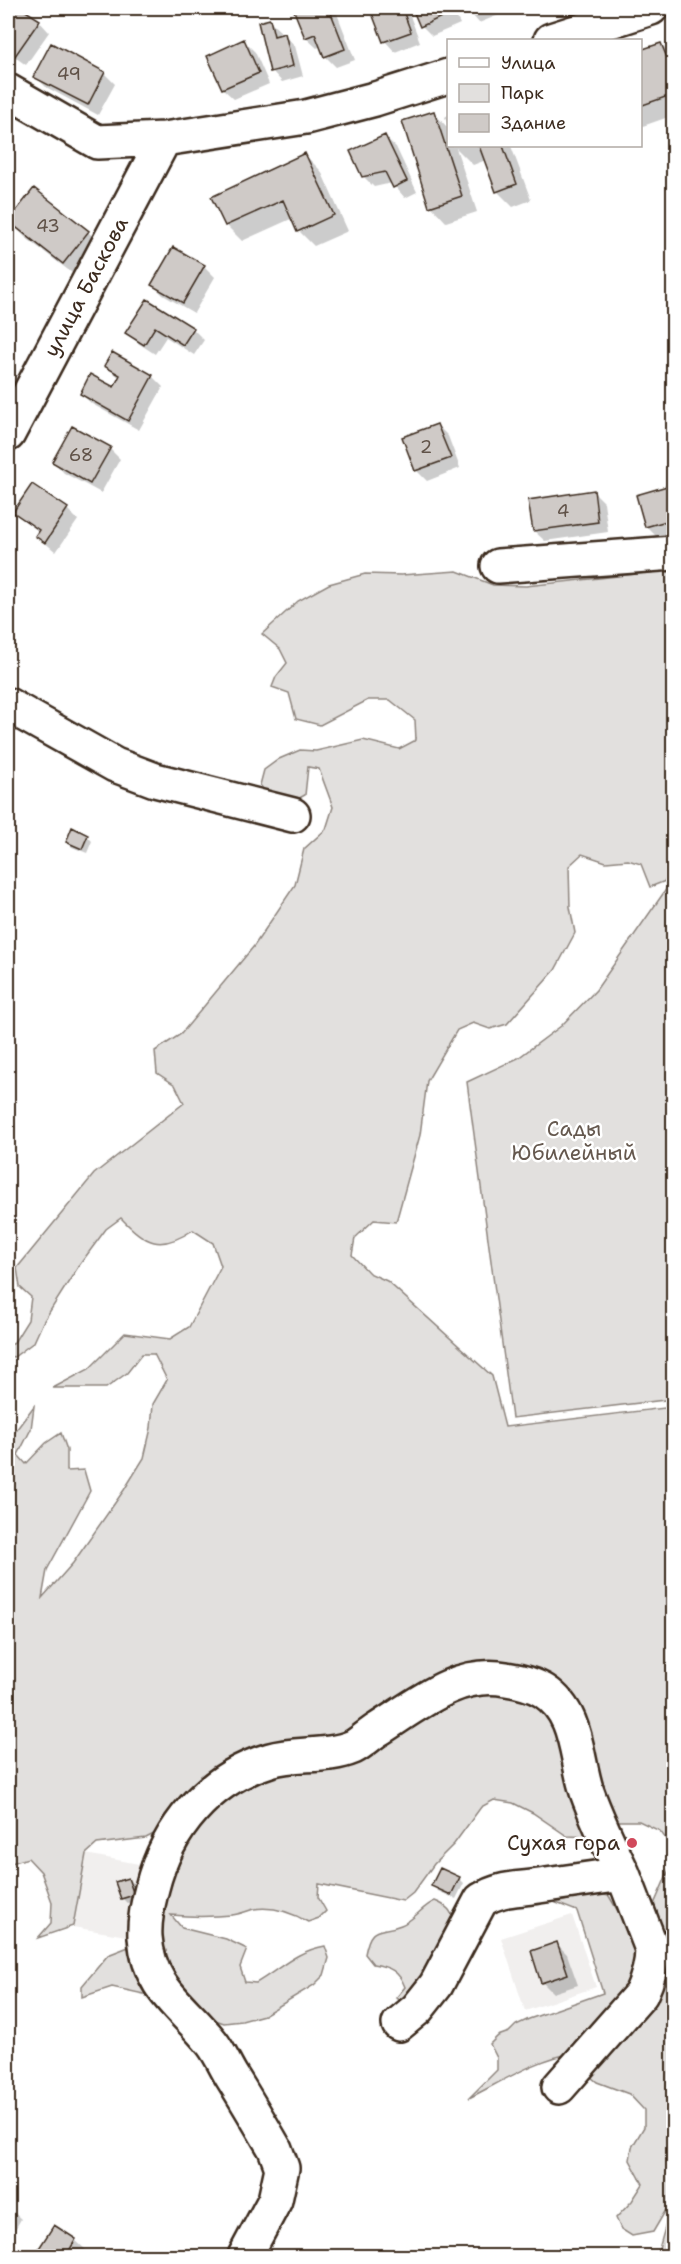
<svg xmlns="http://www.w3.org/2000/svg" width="681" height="2264" font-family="'Shantell Sans',sans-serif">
  <rect width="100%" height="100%" fill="#fff"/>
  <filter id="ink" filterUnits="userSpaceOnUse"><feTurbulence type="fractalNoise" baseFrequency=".0167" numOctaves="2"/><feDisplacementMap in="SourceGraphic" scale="12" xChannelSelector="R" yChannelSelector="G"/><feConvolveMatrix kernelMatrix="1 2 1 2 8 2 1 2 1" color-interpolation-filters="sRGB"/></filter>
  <g filter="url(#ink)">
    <path fill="#f1efee" d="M86,1854L144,1865L132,1937L73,1927Z
      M572,1915L596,1987L525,2011L501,1938Z"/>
    <path fill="#e2e0de" stroke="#8e857e" stroke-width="1.5" d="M673,570V878L650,887L641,864L628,860L606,862L582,854L569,866L570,907L575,933L555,970L507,1024L490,1029L473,1023L457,1030L427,1081L420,1135L396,1222L374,1220L355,1238L352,1255L369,1273L387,1281L492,1376L505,1427L673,1407V2198L653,2232L632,2236L621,2229L616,2218L632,2201L643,2184L630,2160L632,2147L644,2127V2110L629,2094L597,2082L585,2072L609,2045L655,1902L672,1863L673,1848L660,1831L639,1821H610L599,1792L513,1666L338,1739L146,1838L97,1844L86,1854L73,1926L38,1938L51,1923L52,1902L41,1872L28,1858L8,1864V1441L34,1406L31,1429L18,1455L26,1464L46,1443L61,1433L67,1450V1471L84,1470L90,1491L47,1570L42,1598L73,1563L124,1490L144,1458L151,1428L153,1404L167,1380L154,1354H142L127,1373L106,1388H53L89,1369L125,1333L170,1339L189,1327L221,1266L213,1243L193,1230C160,1252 146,1244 121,1218L106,1229L78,1267L43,1322L34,1342L14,1357L8,1356V1344H13L28,1320L31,1297L20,1287L17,1268L94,1174L184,1103L175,1085L157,1073L155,1051L181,1034L254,946L295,885L304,849L326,829L333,807L319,769L308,767L305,795L294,801L270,798L260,785L264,770L279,759L300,750L316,751L363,740L399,749L416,740L415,720L390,700H368L320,725L296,719L289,693L272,687L276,677L287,663L280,649L262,634L298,601L329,584L365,574L401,575L457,571L493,585L526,586Z
      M667,888H673V1399L512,1418L467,1082L518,1058L561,1026L596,990Z
      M463,1693H522L551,1714L590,1837L567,1836L533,1813L513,1803L494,1800L481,1807L454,1844L434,1864L413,1893L403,1901L319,1884L318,1897L326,1911L319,1918L308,1922C291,1912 274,1906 254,1909C247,1911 240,1914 232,1915C211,1917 192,1917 171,1915L182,1928L226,1939L247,1949L240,1967L245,1982L256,1983C280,1969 296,1951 325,1946L329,1958L324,1975L314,1985L264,2015L242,2021L224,2023L201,2015L158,1957L157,1907L191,1831L246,1783Z
      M594,1893L609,1896L623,1920L633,1925L641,1971L575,2053C538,2058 503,2081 469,2098L497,2070V2058L490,2044L498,2036L509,2032L516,2025L529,2019L603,1993L577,1911L556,1903Z
      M435,1901C474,1916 438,1946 427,1966C425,1970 425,1975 423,1980C419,1987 409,1995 403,2001L396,1998L405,1987C399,1971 390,1967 373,1964L365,1954C371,1923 379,1934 401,1925C415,1920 422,1906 435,1901Z
      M131,1946L157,1997L112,1987L82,1997V1986L108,1955Z
      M673,2212V2256H657L666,2224Z"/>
    <path fill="#0003" d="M8,8H19L39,21L49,32L26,65L8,52Z
      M307,8H332L336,11L355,60L336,67L325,56L321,46L317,48L306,38L296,12Z
      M371,8H407L420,42L395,52L385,41Z
      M413,8H452L460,24L432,36L422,26Z
      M466,8H498L501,14L479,23Z
      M269,21L280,31L281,36L285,35L295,46L303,76L282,82L272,71Z
      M244,41L255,52L269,84L234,99L223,89L209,56Z
      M661,44L674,57V115L640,127V82Z
      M104,73L115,84L98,115L46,87L35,76Z
      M434,113L448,128V146H511L531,200L513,207L497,191L486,160L473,165L456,148L477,212L446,222L431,206Z
      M448,115V126L445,117Z
      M385,137L396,147L417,192L405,198L392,183L374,187L363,176Z
      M305,155L321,171L348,231L314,246L299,231L293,218L242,241L226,225Z
      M10,221L88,232L104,247L80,279L25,237Z
      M204,266L215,277L194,313L163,295L153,285Z
      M148,301L193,329L204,340L194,355L166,337L155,354L138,343L127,332Z
      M112,354L152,376L163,387L139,430L92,404L81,394L114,389L120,378L106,366Z
      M8,379L19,390L8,408Z
      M437,425L448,436L460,468L427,481L416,470Z
      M110,449L120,459L101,493L64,473L54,462Z
      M32,486L67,509L78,520L56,552L37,536L39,532L15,512Z
      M674,486V532L657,537L646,526Z
      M593,491L604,502L608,532L545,541L534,531Z
      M8,645L13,651L8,662Z
      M87,836L92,841L87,853L72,847L67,842Z
      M459,1878L464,1883L456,1899L438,1891L433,1886Z
      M128,1879L133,1884L138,1900L127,1903L122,1898Z
      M557,1944L567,1954L578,1985L553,1993L543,1983L532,1952Z
      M8,2207L21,2219L8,2242Z
      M54,2227L75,2240L86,2250L82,2256H36Z"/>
    <path fill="#cfcac7" stroke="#3b2a1e" stroke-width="1.5" d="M8,8H21L40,20L15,56L8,51Z
      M302,8H329L345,49L324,57L315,34L305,38L294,11Z
      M370,8H402L411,32L383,42Z
      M412,8H447L450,13L420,27Z
      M270,19L274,36L285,33L293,66L270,72L258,22Z
      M244,39L259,73L222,89L207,56Z
      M51,43L105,72L88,105L33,77Z
      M661,43L674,75V94L640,106V50Z
      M434,111L462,196L429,207L402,121Z
      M385,135L407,181L393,188L385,172L362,177L350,151Z
      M479,146H503L517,184L496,192Z
      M305,153L334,215L297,232L283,200L225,226L211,197Z
      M34,188L89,231L63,264L8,221Z
      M173,247L205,265L183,303L151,285Z
      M147,299L194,328L183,345L155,327L144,345L125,333Z
      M112,352L153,375L128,421L80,394L90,374L114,387L120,375L104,366Z
      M437,424L451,458L415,471L402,437Z
      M72,426L111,447L90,484L52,462Z
      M32,484L68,508L45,543L35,536L39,530L13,512Z
      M674,484V519L645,527L636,495Z
      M594,490L598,522L533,531L528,500Z
      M72,827L88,835L82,849L66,842Z
      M440,1868L460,1877L451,1895L431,1886Z
      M128,1878L134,1895L121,1899L115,1882Z
      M557,1942L568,1974L541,1983L531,1951Z
      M54,2225L76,2239L66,2256H34Z"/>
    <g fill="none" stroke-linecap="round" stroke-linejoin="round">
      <defs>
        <path id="minor" d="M551,40L651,8
          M8,91L97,142L164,139L306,117L375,99L448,76
          M8,434L164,139
          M498,566L674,553
          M8,705L115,765L155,780L293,815
          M559,2087L641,1994C648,1979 652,1965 652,1949L623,1874
          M245,2256L275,2200L282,2168L275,2149C261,2125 247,2101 232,2077C225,2066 220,2053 212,2043C183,2006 149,1990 145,1937C144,1920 148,1904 152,1888C167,1828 209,1778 270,1760C296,1752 327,1758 353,1747C361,1743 369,1735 377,1730C417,1705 457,1670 506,1679C519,1681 533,1684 544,1691C579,1714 575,1756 587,1792C597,1820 610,1847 623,1874C595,1878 567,1882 539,1886C516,1890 502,1887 481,1900L436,1985L417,2009L399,2024"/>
      </defs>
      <use href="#minor" stroke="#3b2a1e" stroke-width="38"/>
      <use href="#minor" stroke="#fff" stroke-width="33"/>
    </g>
  </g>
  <circle fill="#d1495b" stroke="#fff" stroke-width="2" cx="632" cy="1843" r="6"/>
  <g text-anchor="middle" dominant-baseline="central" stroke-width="5" stroke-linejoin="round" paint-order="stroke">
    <g font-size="18" fill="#605248">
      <text x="69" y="74">49</text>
      <text x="48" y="226">43</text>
      <text x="426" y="447">2</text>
      <text x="81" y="455">68</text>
      <text x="563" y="511">4</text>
    </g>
    <g font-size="21" fill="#3b2a1e" stroke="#fff">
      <text transform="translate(86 287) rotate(-62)">улица Баскова</text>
    </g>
    <g font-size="21" fill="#65584e" stroke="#fff">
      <text x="574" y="1129">Сады<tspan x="574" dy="24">Юбилейный</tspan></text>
    </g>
    <g font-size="21" fill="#3b2a1e" stroke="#fff" text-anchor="end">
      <text x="620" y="1843">Сухая гора</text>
    </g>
  </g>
  <rect width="681" height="2264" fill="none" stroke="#fff" stroke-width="30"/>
  <rect x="15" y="15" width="651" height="2234" fill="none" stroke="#3b2a1e" stroke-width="2" filter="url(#ink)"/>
  <rect x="447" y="39" width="195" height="108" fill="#ffffff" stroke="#b1aaa5" stroke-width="1.5"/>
  <rect x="459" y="58" width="30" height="9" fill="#ffffff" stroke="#b1aaa5" stroke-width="1.5"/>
  <text x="501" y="69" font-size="18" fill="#3b2a1e">Улица</text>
  <rect x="459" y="84" width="30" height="18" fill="#e2e0de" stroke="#b1aaa5" stroke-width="1.5"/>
  <text x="501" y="99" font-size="18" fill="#3b2a1e">Парк</text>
  <rect x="459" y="114" width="30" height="18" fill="#cfcac7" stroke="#b1aaa5" stroke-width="1.5"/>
  <text x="501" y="129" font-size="18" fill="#3b2a1e">Здание</text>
</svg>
